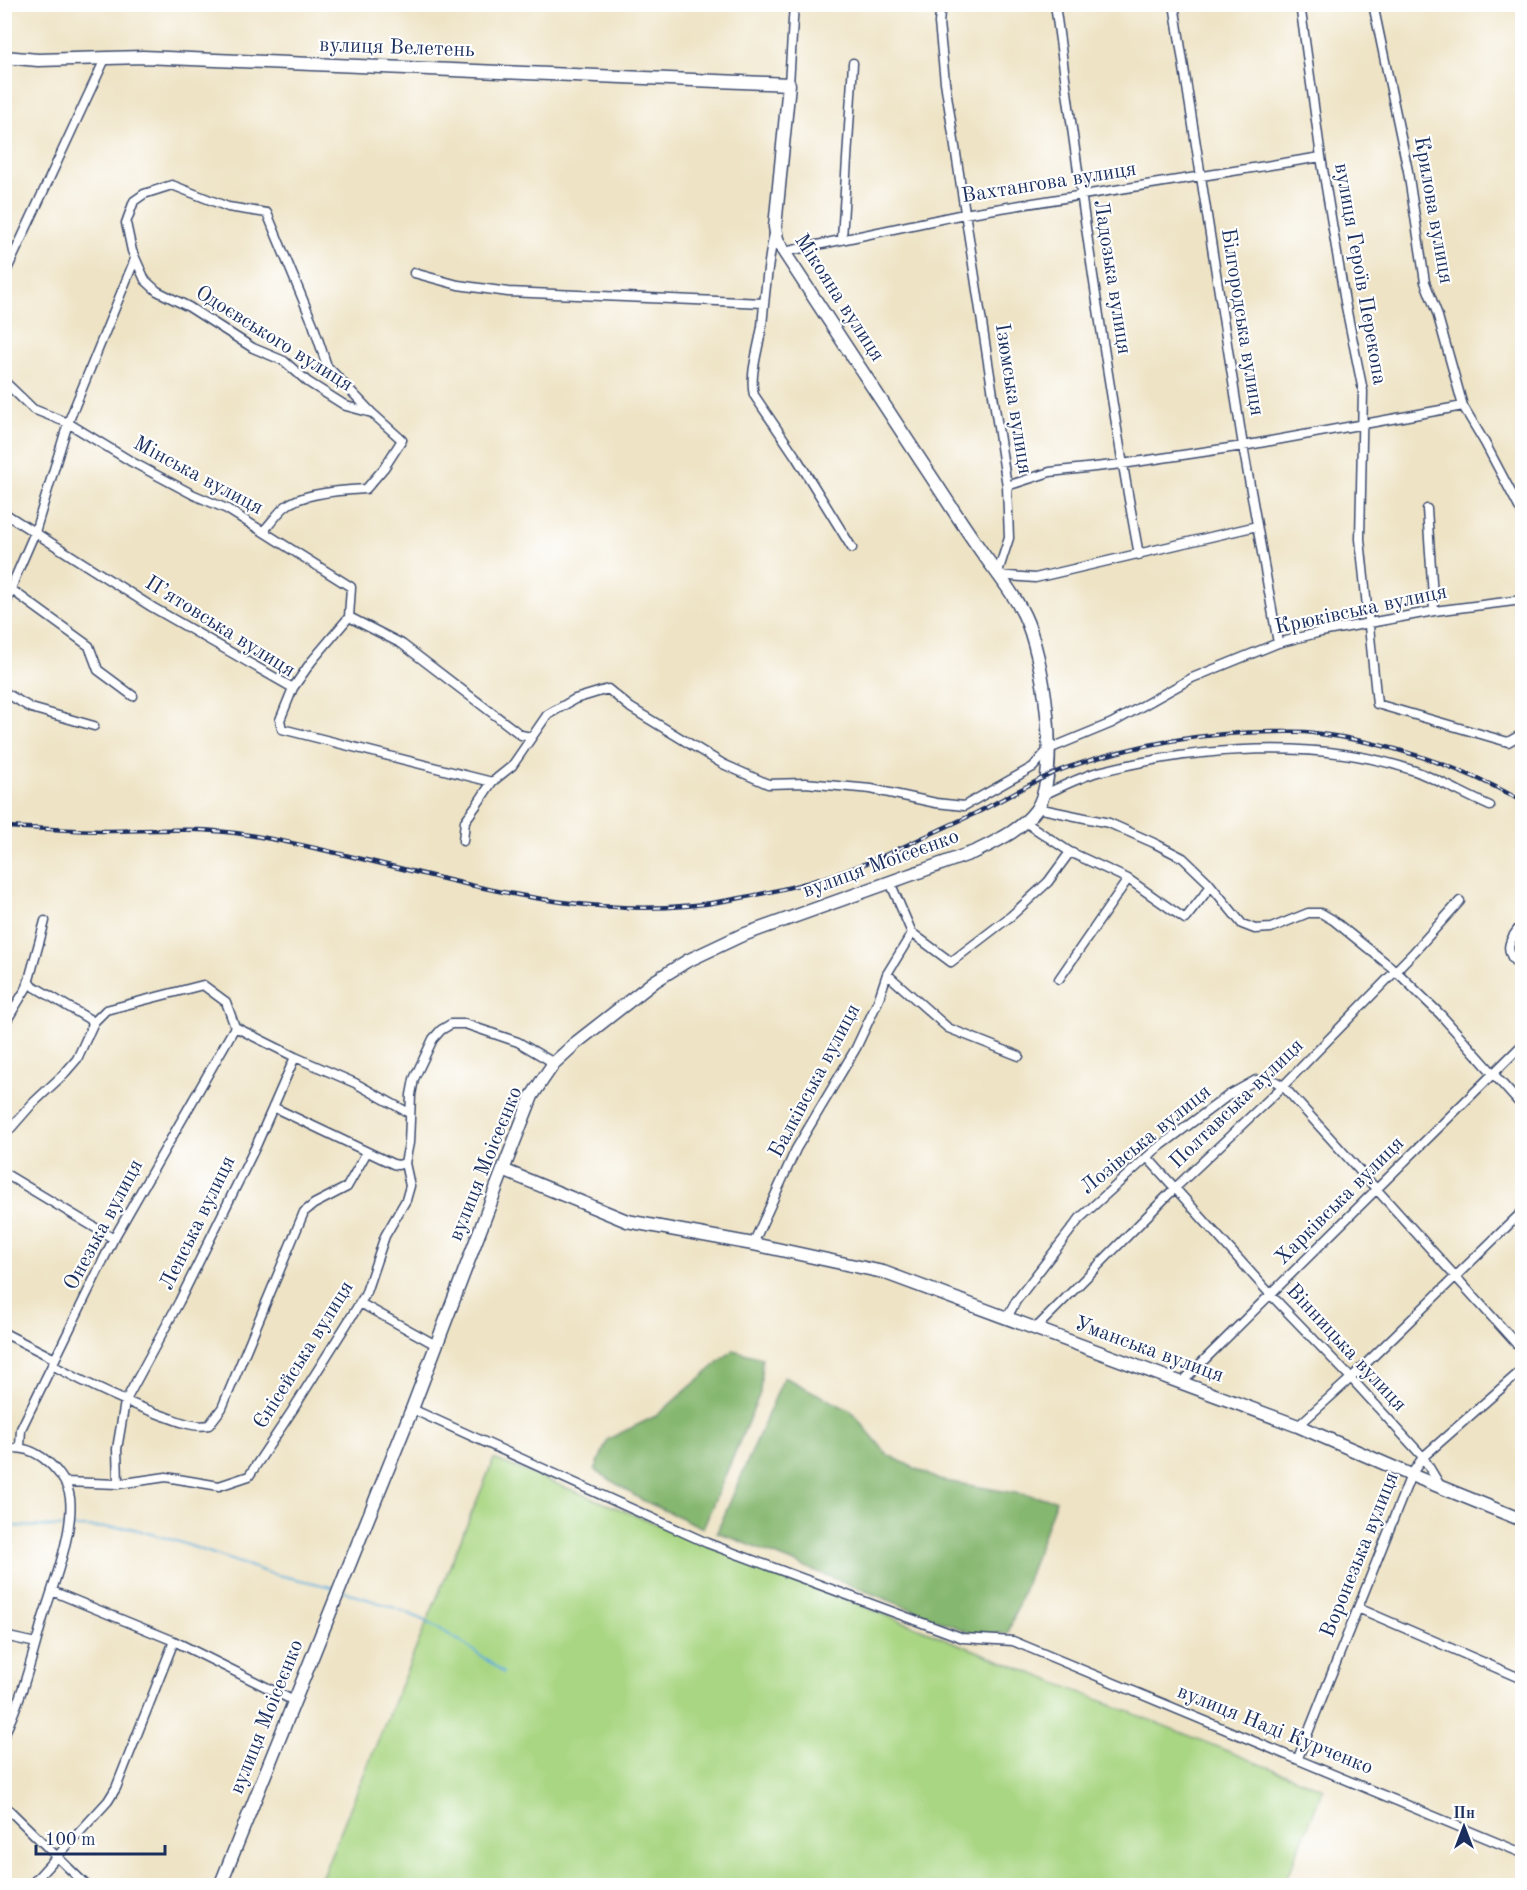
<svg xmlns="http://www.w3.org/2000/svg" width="1527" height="1890" font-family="'Old Standard TT',serif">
  <rect width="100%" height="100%" fill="#fff"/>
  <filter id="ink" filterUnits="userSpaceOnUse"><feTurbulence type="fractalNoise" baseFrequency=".0167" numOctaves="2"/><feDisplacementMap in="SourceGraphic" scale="12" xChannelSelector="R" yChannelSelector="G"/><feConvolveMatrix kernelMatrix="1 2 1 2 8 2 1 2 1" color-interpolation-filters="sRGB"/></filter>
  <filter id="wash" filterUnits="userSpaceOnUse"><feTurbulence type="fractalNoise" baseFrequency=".008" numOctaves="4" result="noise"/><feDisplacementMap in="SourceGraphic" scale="24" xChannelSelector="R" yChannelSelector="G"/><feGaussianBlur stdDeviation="1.35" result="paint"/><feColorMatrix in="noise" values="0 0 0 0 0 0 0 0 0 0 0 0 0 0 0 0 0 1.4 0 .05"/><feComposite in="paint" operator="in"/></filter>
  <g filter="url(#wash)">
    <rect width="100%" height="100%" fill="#eee3c5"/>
    <path fill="#a9d682" stroke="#628270" stroke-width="1.5" d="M494,1459L1323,1789L1284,1885L318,1886Z"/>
    <path fill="#86b770" stroke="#507367" stroke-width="1.5" d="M733,1350L762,1358L760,1393L703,1528L640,1499L595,1470L608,1439L656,1416Z
      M784,1377L851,1411L888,1455L939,1480L1056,1500L1008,1633L976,1635L717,1532Z"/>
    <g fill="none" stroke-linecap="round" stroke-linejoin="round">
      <path stroke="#5fadd9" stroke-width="2" d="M4,1526L66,1527
        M72,1527L130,1528L176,1541L269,1573L336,1588
        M344,1591C365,1600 389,1604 410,1614C444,1629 474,1649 503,1673"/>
    </g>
  </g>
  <g filter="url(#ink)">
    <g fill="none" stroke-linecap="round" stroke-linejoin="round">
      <defs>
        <path id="street" d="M941,4L939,23L945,82L1007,486L1009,538L997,575L1035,578L1257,526
          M1055,4C1080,188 1105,372 1139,555
          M1174,4L1243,446L1278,643
          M1300,4L1321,157L1345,302L1363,391L1360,539L1377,704L1508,742L1522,734
          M1373,4L1408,171L1425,282L1437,313L1463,406L1485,443L1522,513
          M789,84L794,4
          M774,234C767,265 765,295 762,326C759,347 749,375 754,395L796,457L852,548
          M842,239L853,63
          M784,252L964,214L1321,157
          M414,273L458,285L508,292L764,303
          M4,276L105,59
          M4,381L33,409L68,423L132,462L194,495L227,509L351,587L349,617L311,662L293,688L280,720L282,729L492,782
          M1007,486L1050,472L1122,464L1243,446L1463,406
          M1427,509L1434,611
          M4,513L152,607L293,688
          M263,531C271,524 277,513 286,506C302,493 345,490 366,489L384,468L402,440L372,413L346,406L308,382L284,361L253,348L189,307L157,291L145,280L132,251L126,223L134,201L144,194L172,185L228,207L267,213L313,324L327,366L372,413
          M12,590L89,646L98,670L133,696
          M4,610L15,578L35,532L68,423L135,259
          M349,617L402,644L521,735L531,737
          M4,692L31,708L94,726
          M1043,795C1061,787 1080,777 1098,772C1196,747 1319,737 1415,771C1441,781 1465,795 1490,806
          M1037,808L1109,823L1154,843L1183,858L1208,882L1242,924L1255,929L1271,928L1308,913H1321L1333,920L1396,971L1441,1015L1522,1106
          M1025,822L1070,852L1128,879L1185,919L1211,886
          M463,841L465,821L478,803L492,782L512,766L547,715L575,699L608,689L631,708L723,764L768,784L805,783L871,789L936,803L964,806L1033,767L1049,749L1112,723L1192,678L1278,643L1321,632L1434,611L1522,600
          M890,882L912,933
          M1522,924C1508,942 1502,951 1522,969
          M887,974L948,1028L1019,1056
          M1059,979L1128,879
          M28,983L94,1022
          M4,1025L27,987L45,921
          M235,1027L295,1057L355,1083L409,1113
          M273,1107L393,1164L398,1165L405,1163
          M4,1136L32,1104L64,1074L77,1059L94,1022L106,1010L203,985L226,1002L235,1027
          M1147,1157L1271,1295L1351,1378L1423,1457L1441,1487
          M4,1173L114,1239
          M753,1244L796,1149L856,1048L878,1001L887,974L912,933L951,962L1011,916L1048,882L1070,852
          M360,1303L436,1345
          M1007,1318L1016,1301L1080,1218L1155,1150L1229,1095L1256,1080H1273L1283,1086L1522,1350
          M1035,1329L1175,1188L1283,1086L1414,952L1460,901
          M4,1333L55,1359
          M52,1365C89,1385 125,1402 164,1416C178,1421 193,1428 209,1425L222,1408L304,1212L314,1204L347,1187L367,1152
          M1182,1382L1522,1045
          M412,1409L707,1543L963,1638L1013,1641L1522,1853
          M1298,1426L1351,1378L1522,1212
          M20,1447L21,1429L113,1240L235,1027
          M4,1450C19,1446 30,1449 43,1458C55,1467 68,1482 70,1498C74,1531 53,1586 43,1618C32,1657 22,1698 4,1735
          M65,1482L118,1484L166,1477L219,1486L249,1476L292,1411L365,1295L385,1236L406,1200L410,1186L405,1163L409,1143L411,1095L414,1079L433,1039L441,1030L451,1024H465L518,1042L554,1063
          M118,1484L117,1449L125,1402L179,1302L256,1146L295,1057
          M52,1591L174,1641L294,1701
          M1358,1608L1522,1679
          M4,1636L36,1643
          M1298,1758L1411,1475L1423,1457L1522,1370
          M4,1805L87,1886
          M30,1886L108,1801L116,1788L174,1641"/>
        <path id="secondary" d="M4,57L38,60L143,57L789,84L775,227L777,239L784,252C829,321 875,391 921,461C941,491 960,521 981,551C996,572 1013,592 1024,615C1043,654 1062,773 1036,810C1021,830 999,840 977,851L740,936L687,961L655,981L577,1042L554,1063L543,1079L532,1096L503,1170L412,1409L220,1886
          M503,1170L627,1221L753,1244L883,1272L1298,1426L1411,1475L1522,1520"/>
      </defs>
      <use href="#street" stroke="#3b4a6d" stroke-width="11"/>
      <use href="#secondary" stroke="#3b4a6d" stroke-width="15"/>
      <use href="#street" stroke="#fff" stroke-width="8"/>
      <use href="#secondary" stroke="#fff" stroke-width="12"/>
      <defs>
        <path id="rail" d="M4,827C38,828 73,831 107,831C154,830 202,827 249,835C408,861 566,931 730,900C780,891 833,878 881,857C912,843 943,828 974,814C1005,799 1034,780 1066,768C1132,745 1205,732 1275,732C1288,732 1301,731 1314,733C1386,742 1459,765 1522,801"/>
      </defs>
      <use href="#rail" stroke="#1b2f5e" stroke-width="4.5"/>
      <use href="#rail" stroke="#fff" stroke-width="2" stroke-dasharray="7" stroke-linecap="butt"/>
    </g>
  </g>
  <g text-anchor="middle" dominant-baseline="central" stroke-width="4.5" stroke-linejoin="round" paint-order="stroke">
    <g font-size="21" fill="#1b2f5e" stroke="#fff">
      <text transform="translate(397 48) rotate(2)">вулиця Велетень</text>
      <text transform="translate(1049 183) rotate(-9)">Вахтангова вулиця</text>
      <text transform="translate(1433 210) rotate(80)">Крилова вулиця</text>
      <text transform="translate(1360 274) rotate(80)">вулиця Героїв Перекопа</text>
      <text transform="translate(1112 277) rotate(81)">Ладозька вулиця</text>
      <text transform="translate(839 298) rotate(57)">Мікояна вулиця</text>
      <text transform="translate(1242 322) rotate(81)">Білгородська вулиця</text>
      <text transform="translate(274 339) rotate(32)">Одоєвського вулиця</text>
      <text transform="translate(1013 399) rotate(81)">Ізюмська вулиця</text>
      <text transform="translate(198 476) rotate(28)">Мінська вулиця</text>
      <text transform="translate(1361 610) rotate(-12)">Крюківська вулиця</text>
      <text transform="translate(220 627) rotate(32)">П’ятовська вулиця</text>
      <text transform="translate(881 864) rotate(-20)">вулиця Моісеєнко</text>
      <text transform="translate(815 1081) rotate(-62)">Балківська вулиця</text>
      <text transform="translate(1237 1104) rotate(-44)">Полтавська вулиця</text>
      <text transform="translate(1146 1140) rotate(-39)">Лозівська вулиця</text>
      <text transform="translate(486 1164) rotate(-68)">вулиця Моісеєнко</text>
      <text transform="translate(1340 1201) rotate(-45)">Харківська вулиця</text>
      <text transform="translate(198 1223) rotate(-64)">Ленська вулиця</text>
      <text transform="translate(104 1225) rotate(-62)">Онезька вулиця</text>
      <text transform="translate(1346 1348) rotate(47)">Вінницька вулиця</text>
      <text transform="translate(1149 1350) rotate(20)">Уманська вулиця</text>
      <text transform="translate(304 1355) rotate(-58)">Єнісейська вулиця</text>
      <text transform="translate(1360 1555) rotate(-68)">Воронезька вулиця</text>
      <text transform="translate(267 1717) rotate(-68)">вулиця Моісеєнко</text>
      <text transform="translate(1275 1730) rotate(22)">вулиця Наді Курченко</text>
    </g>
  </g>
  <rect width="1527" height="1890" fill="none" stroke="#fff" stroke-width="24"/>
  <g transform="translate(1464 1827)" stroke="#ffffff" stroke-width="4.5" paint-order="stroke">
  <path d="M0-4.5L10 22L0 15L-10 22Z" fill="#1b2f5e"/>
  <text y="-9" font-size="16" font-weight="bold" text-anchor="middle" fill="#1b2f5e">Пн</text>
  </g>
  <path d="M36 1845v9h129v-9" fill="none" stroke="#1b2f5e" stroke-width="3"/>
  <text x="45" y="1845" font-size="18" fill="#1b2f5e" stroke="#ffffff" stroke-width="4.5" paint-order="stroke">100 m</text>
</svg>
